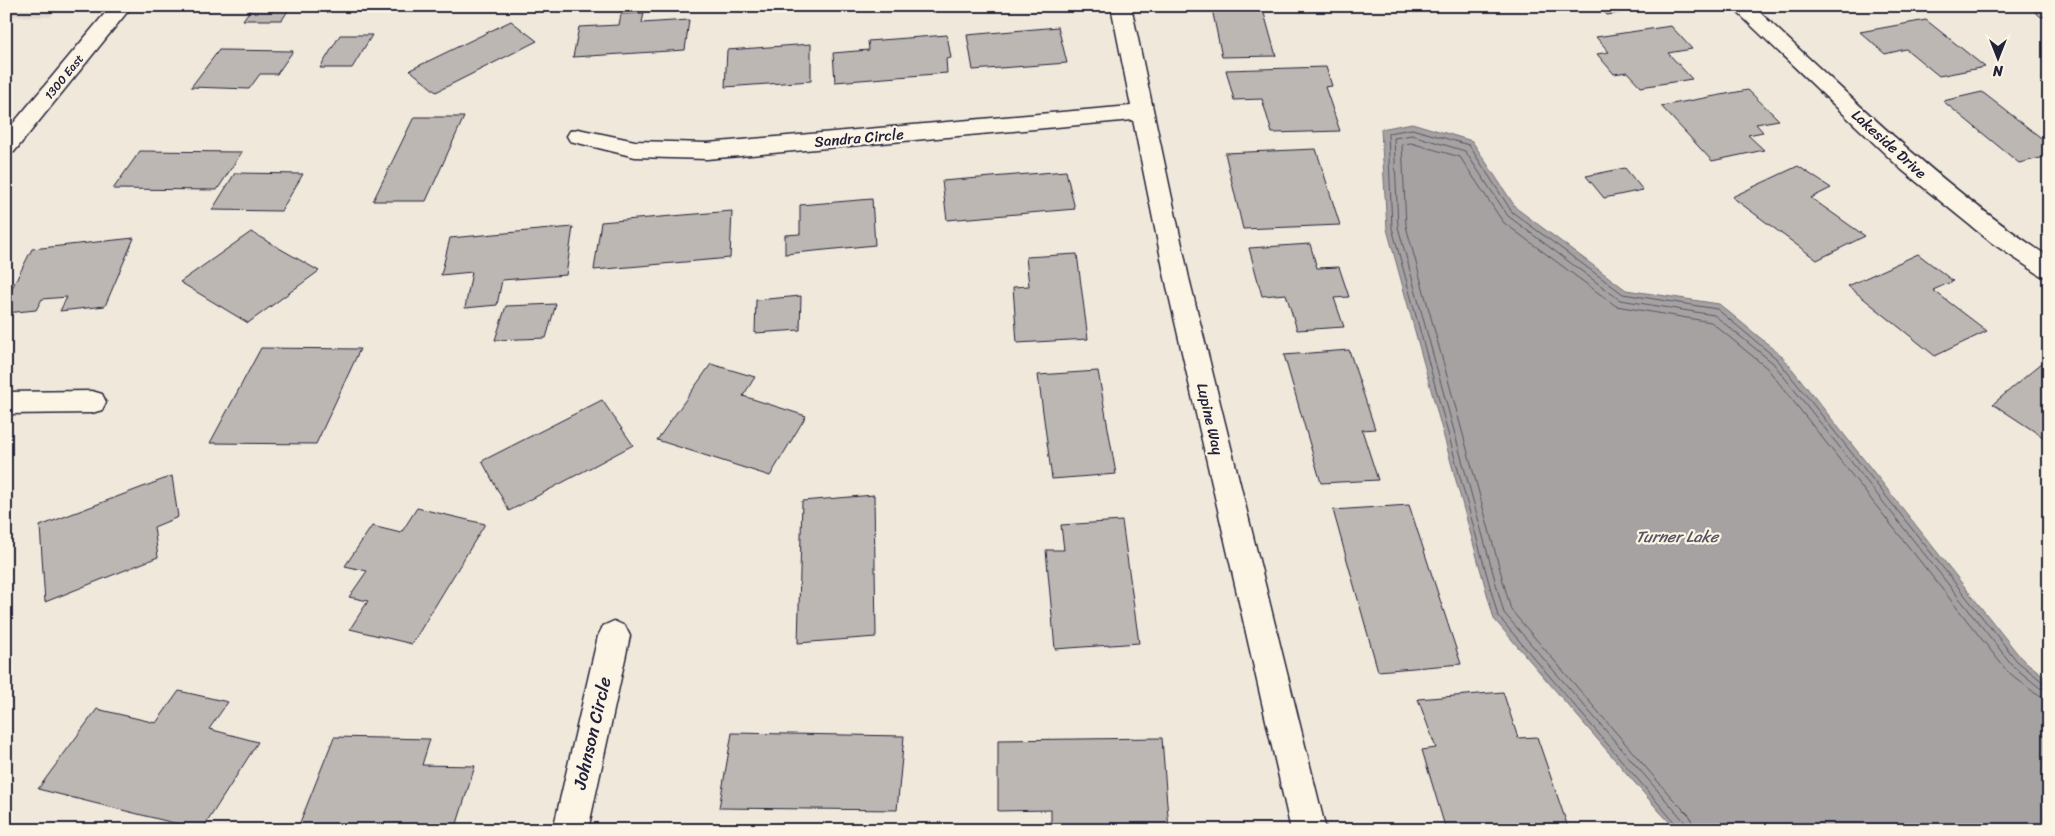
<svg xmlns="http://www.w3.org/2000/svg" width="2055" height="836" font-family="Sriracha,sans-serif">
  <rect width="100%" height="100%" fill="#efe8db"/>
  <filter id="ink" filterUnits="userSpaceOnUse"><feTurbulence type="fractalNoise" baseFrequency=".02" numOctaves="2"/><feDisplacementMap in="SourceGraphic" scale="10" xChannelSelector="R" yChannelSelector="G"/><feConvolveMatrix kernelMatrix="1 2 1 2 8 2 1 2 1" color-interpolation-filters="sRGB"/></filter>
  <g filter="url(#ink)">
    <path fill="#e0d9cf" d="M6,6H59L50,17L6,16Z"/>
    <path fill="#a6a2a2" stroke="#716f79" d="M1412,123L1472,141L1516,208L1626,290L1719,304L1781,355L2021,658L2049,680V830H1677L1659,811L1494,619L1387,229L1381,129Z"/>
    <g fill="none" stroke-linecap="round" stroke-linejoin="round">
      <path stroke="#575564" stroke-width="1" d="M1681,830L1498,616L1392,228L1388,133L1412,129L1469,145L1512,212L1623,294L1717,309L1777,359L2017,661L2044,683L2049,684
        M1687,830L1684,821L1504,613L1398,227L1394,138L1412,135L1465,151L1508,216L1620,300L1714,315L1773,363L2013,666L2040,688L2049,690
        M1694,830L1690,816L1672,798L1511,610L1406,226L1402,144L1411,143L1460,157L1503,222L1616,306L1711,322L1767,368L2007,671L2036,694L2049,698"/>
    </g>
    <path fill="#bcb7b3" stroke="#22223b" d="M253,6H291L282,20H243Z
      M1221,6H1262L1276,56L1222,57L1212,9H1222Z
      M1598,6H1641L1644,9L1607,15Z
      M2029,6H2049V16L2041,17Z
      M644,13L642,23L689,20L685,50L573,57L579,27L619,25L621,14Z
      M1926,20L1985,67L1939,76L1906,49L1885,54L1860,32Z
      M511,21L537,41L436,92L410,70Z
      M1671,26L1692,49L1668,53L1692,79L1641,87L1627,72L1614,74L1597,54L1609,52L1596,37Z
      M1058,27L1067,63L973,70L967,35Z
      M340,35H372L352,68H320Z
      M947,35L951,58L946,59L947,73L835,82L833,53L869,50L868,41Z
      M811,44V81L725,87L727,50Z
      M219,50L293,51L277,74H260L249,89L191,87Z
      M1326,67L1332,86L1325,87L1340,131L1272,133L1262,99L1234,100L1226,70Z
      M1748,90L1779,120L1756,124L1763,132L1748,135L1764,150L1712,161L1661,106Z
      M1982,92L2049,144V156L2019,163L1943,101Z
      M414,117H464L426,201H373Z
      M1316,149L1340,225L1243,229L1225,153Z
      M140,151L242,152L217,190L113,189Z
      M1798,166L1831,188L1811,198L1865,236L1817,260L1732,197Z
      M1625,168L1643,190L1604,198L1586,176Z
      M1066,171L1075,209L947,220L942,181Z
      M235,173L303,174L281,211L212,210Z
      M872,199L875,245L785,254V235L800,234V205Z
      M732,211L730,258L594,270L601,222Z
      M573,227L566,275L502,280L497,305L465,308L472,272L441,275L450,238Z
      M251,232L319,271L248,323L180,282Z
      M134,238L105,306L60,311L67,297L42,299L36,310L6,313V300L32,249Z
      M1310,244L1317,268L1339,267L1349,297L1334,298L1344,327L1297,330L1286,294L1262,296L1249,248Z
      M1077,254L1088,339L1017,343L1013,287L1029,286L1026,257Z
      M1918,254L1953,281L1933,290L1987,331L1935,356L1848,286Z
      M801,296L800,330L755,333L756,300Z
      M556,304L546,338L495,340L506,306Z
      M261,348L360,349L316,444L210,443Z
      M1349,350L1375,429L1362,430L1378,480L1321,483L1284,355Z
      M2049,357V441L1993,404Z
      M711,364L755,377L743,396L806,416L770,476L657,440Z
      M1098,371L1116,474L1052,479L1038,375Z
      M602,400L633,445L509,511L482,461Z
      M172,476L178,517L154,527L158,557L45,602L40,526Z
      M874,495L876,637L798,643L802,501Z
      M1409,505L1461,664L1378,671L1333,510Z
      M417,508L485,524L412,644L350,629L368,601L349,597L367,571L345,566L372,526L401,533Z
      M1122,521L1139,643L1055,649L1046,550H1064L1061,525Z
      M10,679L7,752H6V680Z
      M179,691L228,702L209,729L258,742L202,830L38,789L97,709L156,723Z
      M1503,692L1518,738L1537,737L1569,830H1446L1422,750L1436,748L1418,699Z
      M732,733L904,736L897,810L719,808Z
      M334,737L430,739L422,765L475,766L455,830H297Z
      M1162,738L1169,830H1051V810L998,811V740Z"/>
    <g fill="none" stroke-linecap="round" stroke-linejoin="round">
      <defs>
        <path id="street" d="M1111,6H1131L1189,278L1326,830H1291L1165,278L1133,120L707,159L635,157L570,141L567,136L570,131L578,129L635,141L707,143L1131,106Z
          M1731,6H1753C1849,95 1939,185 2049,257V278L2040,275L1992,243L1902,170Z
          M92,391L102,394L106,402L102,410L92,413L6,414V392Z
          M614,621L625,626L630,636L588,830H553L598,636L603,626Z"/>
        <path id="secondary" d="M111,6H132L14,152L6,154V132Z"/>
      </defs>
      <use href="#street" stroke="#22223b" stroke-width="3"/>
      <use href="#secondary" stroke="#22223b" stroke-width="3"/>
      <use href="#street" fill="#fcf5e5" fill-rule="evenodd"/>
      <use href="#secondary" fill="#fcf5e5" fill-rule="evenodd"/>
    </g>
  </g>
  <g text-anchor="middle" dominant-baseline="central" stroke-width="4.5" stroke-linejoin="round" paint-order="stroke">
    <g font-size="12" fill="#22223b" stroke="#fcf5e5">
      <text transform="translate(64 77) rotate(-51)">1300 East</text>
    </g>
    <g font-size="15" fill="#22223b" stroke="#fcf5e5">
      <text transform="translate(859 138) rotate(-5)">Sandra Circle</text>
      <text transform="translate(1889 144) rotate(42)">Lakeside Drive</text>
      <text transform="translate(1210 419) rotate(77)">Lupine Way</text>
    </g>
    <g font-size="16" font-style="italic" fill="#575564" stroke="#fcf5e5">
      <text x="1677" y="536">Turner Lake</text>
    </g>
    <g font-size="18" fill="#22223b" stroke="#fcf5e5">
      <text transform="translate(592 733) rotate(-77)">Johnson Circle</text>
    </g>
  </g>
  <rect width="2055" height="836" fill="none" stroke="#fcf5e5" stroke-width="25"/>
  <rect x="12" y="12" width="2030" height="811" fill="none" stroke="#22223b" stroke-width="2" filter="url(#ink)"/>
  <g transform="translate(1998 58) rotate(180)" stroke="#fcf5e5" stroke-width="4" paint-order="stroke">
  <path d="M0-4L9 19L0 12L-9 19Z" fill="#22223b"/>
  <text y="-8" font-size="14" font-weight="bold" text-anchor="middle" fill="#22223b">N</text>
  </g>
</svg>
